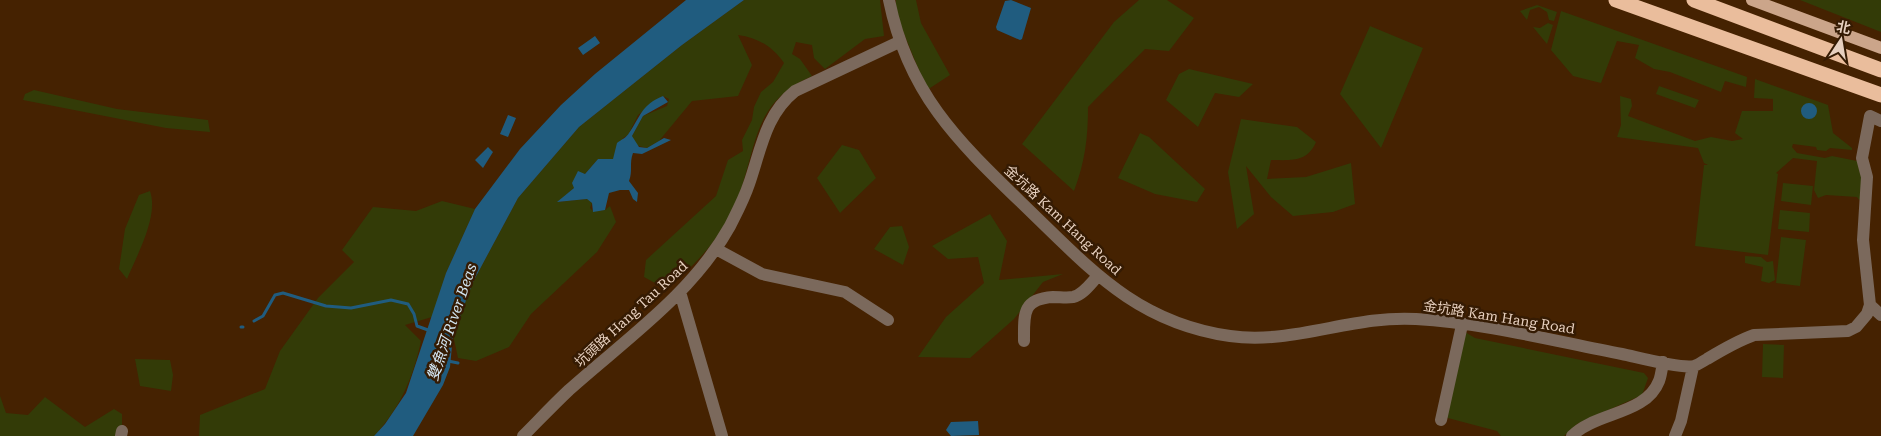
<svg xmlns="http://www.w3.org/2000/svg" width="1881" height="436" font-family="'Roboto Serif','Noto Sans SC',serif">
  <rect width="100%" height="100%" fill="#452201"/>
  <path fill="#333b07" d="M744,0H880L884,36L865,39L825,69L814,58L812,45L796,42L792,54L800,59L812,76C759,100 758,133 743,183C740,192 738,204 733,212C717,241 692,269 666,289L644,277L646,260L716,196L728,160L743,151L742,140L752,120L754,107L761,92L773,82L784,63C772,46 758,38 738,35L752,65L738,96L692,101L659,141L647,148L635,145L632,136L643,116L667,106L669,99L663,96L638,115L628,135L623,138L615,160L598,159L585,174L578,172L574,188L558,202L587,199L592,203L590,208L593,211L605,210L610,206L616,222L597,252L531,314L509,347L476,361L458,358L453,335L473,282L518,198L579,127L682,45Z
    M896,0H916L921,23L950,75L927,90L896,14Z
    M1139,0H1167L1194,18L1169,51L1145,49L1088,107C1088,138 1085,162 1074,191L1022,144L1114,22Z
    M1800,0H1881V32Z
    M1537,5L1557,12L1554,21L1549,20L1547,12L1539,7L1530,10L1527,20L1520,11Z
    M1561,11L1747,77L1746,87L1725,81L1721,92L1670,72L1654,69L1635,58L1639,45L1617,41L1601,83L1573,76L1551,50Z
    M1548,23L1553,25L1547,44L1533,27L1540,28Z
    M1370,26L1423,48L1381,148L1340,94Z
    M1189,69L1253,84L1239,97L1215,93L1198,127L1166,100L1179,74Z
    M1755,79L1828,105L1833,133L1852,148V150L1830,148L1826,151L1817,150L1816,147L1793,144L1792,147L1797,153L1825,158L1832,156L1857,161L1861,166L1863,195L1859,200L1857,197L1826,195L1818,198L1814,190L1817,161L1793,158L1776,173L1778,174L1768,255L1695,246L1704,165H1708L1704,163L1698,148L1617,137L1621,125L1620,96L1631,99L1632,106L1628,116L1695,141L1711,137L1732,141L1743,139L1735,133L1742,111H1773V99L1754,98Z
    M1659,86L1699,100L1695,108L1656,94Z
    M34,90L117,109L208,120L210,132L166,128L23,100L25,94Z
    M1241,119L1297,127L1316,142C1307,163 1290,160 1271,160L1267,179L1306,177L1351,163L1355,204L1333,212L1293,216L1271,197L1246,166L1254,214L1237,229L1228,172Z
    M1140,133L1149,137L1205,189L1197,202L1155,194L1118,178Z
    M842,145L859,150L876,178L840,213L817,178Z
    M1783,183L1813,186L1811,205L1781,201Z
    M150,191C159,216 137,255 127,279L119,269L125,229L139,195Z
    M442,201L475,209L446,273L432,317L405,325L421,341C413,378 400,408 374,436H199L200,415L265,389L280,351L318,298L354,262L342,250L373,207L416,211Z
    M1780,210L1810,213L1809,232L1778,229Z
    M990,214L1007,241L999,280L1063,274L1043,282L1014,319L970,358L918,357L946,317L984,283L978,257L948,259L932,246Z
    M902,226L909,247L903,265L874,249L890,227Z
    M1781,237L1806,240L1800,286L1776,283Z
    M1745,256L1761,257L1767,262L1773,261L1775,280L1769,283L1761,281L1763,267L1745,263Z
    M1465,332L1475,338L1644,373L1648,378L1642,395L1577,424L1564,436H1501L1497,431L1444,417Z
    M1763,344L1784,345L1783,378L1762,377Z
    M135,359L170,360L173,375L171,391L140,386Z
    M0,396L6,413L28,415L45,397L85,427L114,409L122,414V436H0Z"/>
  <path fill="#205c7f" d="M686,0H744L682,45L579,127L518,198L473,282L453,335L450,367L443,385L413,436H374L385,424L406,393L446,273L475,209L520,149L561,105L595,74Z
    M1011,0L1031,8L1022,39L1020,40L997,30L996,27L1005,1Z
    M595,36L600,43L583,55L578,48Z
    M663,96L668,102L643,116L632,136L639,147L647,148L664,138L671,140L642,154L633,153C629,163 633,171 629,181L638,193L637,202L633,199L629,190H620L609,193L605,210L593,212L592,203L587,199L557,202L574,188L572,183L578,171L585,174L598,159H613L617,143C621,140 627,137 629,133C641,116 641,105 663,96Z
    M1801 111a8 8 0 1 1 16 0a8 8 0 1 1-16 0Z
    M508,115L516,118L508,137L500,134Z
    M488,147L493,152L483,168L475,160Z
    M978,421L979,435L951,436L946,430L951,422Z"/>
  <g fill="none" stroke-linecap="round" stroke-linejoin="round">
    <path stroke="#205c7f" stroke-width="3" d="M254,321L263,316L275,295L283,293L326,306L351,308L391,300L408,304L414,314L417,326L428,330
      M241,327H243
      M448,361L458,363"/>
    <path stroke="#7b695c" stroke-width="12" d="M889,0C909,98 962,145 1031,212C1093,272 1139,323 1230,336C1293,345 1353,315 1416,319C1485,323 1554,341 1622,354C1637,357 1681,369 1694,366C1698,365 1703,361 1707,359C1722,350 1737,341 1754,335L1848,331L1856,327L1867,314L1870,305L1863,240L1867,177L1862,158L1870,116L1881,121
      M716,249L762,274L845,292L888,320
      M680,292L722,436
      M1870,305L1881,315
      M1024,341C1024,314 1022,299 1053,297C1060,297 1067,298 1073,297C1083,295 1091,283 1097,277
      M1441,420L1462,325
      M121,436L122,431
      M523,436C538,421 553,405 569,390C626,339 692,294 730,226C737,212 744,199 749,184C761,150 765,115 795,91L899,42
      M1572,436C1595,412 1646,415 1659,381C1661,376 1662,368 1663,362
      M1675,436L1681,421L1693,367"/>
    <path stroke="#cba58a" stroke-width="12" d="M1752,0L1881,48"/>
    <path stroke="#eabd9c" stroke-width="15" d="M1616,0L1881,95
      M1694,0L1881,70"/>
  </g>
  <g text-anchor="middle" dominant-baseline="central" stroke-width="5" stroke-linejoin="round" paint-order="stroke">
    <g font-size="14" fill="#e7d0bf" stroke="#351b03">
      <text transform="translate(1063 220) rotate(43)">金坑路 Kam Hang Road</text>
      <text transform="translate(631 314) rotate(-43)">坑頭路 Hang Tau Road</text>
      <text transform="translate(1499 317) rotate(9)">金坑路 Kam Hang Road</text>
    </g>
    <g font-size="15" font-style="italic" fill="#d2e5f2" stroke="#351b03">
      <text transform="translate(452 322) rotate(-71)">雙魚河 River Beas</text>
    </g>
  </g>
  <g transform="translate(1841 40) rotate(12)" stroke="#351b03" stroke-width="4" paint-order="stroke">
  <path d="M0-4L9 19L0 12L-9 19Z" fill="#e7d0bf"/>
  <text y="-8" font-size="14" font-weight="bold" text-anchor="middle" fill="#e7d0bf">北</text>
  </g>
</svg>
